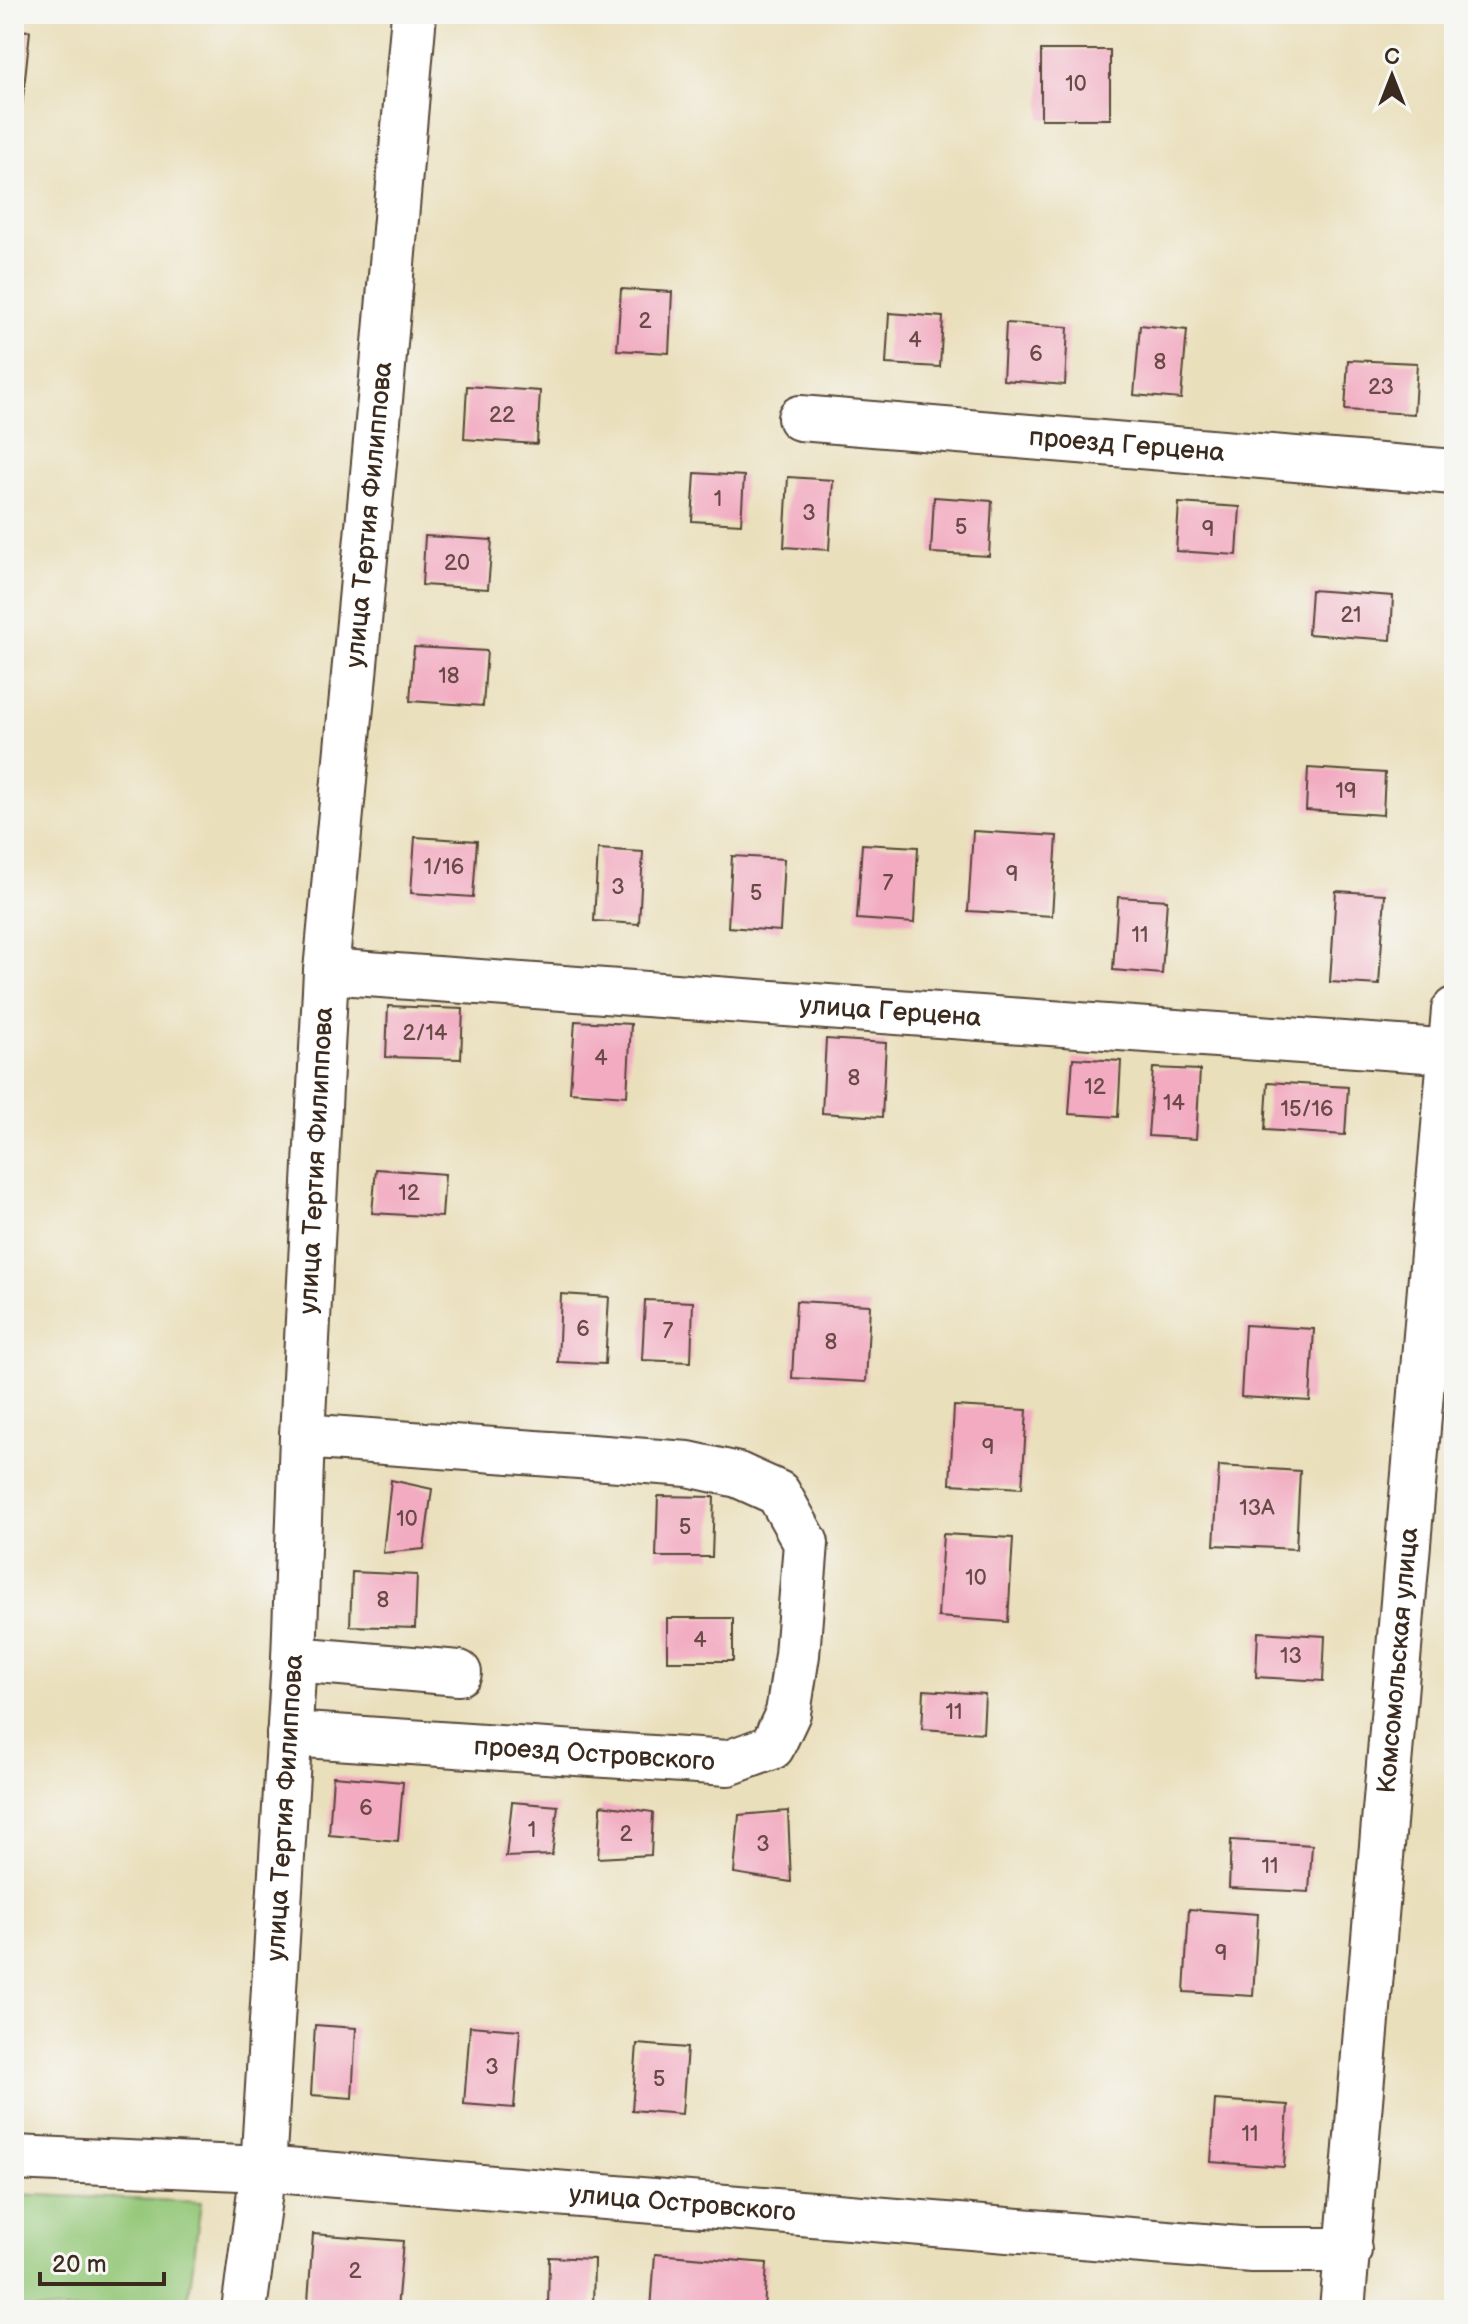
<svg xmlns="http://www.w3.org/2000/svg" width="1468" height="2324" font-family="'Balsamiq Sans',sans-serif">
  <rect width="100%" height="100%" fill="#f6f6f2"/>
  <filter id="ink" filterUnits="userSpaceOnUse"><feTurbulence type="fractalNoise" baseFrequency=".0125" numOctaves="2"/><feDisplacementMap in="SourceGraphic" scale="16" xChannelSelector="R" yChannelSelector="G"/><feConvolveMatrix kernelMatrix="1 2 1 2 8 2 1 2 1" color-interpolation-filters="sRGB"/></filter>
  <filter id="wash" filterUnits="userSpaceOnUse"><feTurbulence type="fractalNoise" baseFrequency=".006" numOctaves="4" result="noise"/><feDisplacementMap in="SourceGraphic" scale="32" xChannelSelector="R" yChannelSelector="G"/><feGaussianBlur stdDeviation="1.8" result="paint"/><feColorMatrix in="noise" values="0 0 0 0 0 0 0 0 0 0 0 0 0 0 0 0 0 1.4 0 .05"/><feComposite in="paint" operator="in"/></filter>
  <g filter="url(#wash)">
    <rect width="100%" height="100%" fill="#eadfbb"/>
    <path fill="#94c879" stroke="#68794c" stroke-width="2" d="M14,2194L201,2202L187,2310H14Z"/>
    <g id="blocks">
      <path fill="#f2abc1" d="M14,30L30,31L16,164H14Z
        M1041,50H1110V119H1041Z
        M621,289L672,292L669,353L617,350Z
        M889,313L943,317L940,367L886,364Z
        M1006,323L1068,327L1065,385L1003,380Z
        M1140,325L1187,330L1181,399L1134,395Z
        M1348,360L1417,363L1414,414L1345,410Z
        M467,386L540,391L537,444L464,439Z
        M695,473L744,476L741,524L692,521Z
        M788,477L833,480L829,550L784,547Z
        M934,497L992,501L989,556L931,553Z
        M1179,503L1240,507L1237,555L1176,551Z
        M425,536L492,540L488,589L422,585Z
        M1311,590L1393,596L1391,640L1308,634Z
        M414,647L487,651L483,706L410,701Z
        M1308,768L1385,773L1383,815L1306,810Z
        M973,831L1057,836L1052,916L968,911Z
        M415,837L477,841L473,897L411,893Z
        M862,844L918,847L914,923L857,919Z
        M598,849L643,852L639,924L594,921Z
        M732,856L784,859L780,931L728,927Z
        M1336,891L1385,894L1379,985L1330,982Z
        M1118,897L1167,900L1162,974L1113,970Z
        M388,1006L463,1009L461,1059L386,1057Z
        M575,1021L631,1024L627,1096L570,1092Z
        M826,1039L886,1043L882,1117L822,1113Z
        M1073,1058L1121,1061L1118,1117L1069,1114Z
        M1153,1068L1200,1070L1196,1139L1148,1136Z
        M1268,1082L1348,1087L1345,1135L1265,1130Z
        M376,1169L445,1174L442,1217L372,1213Z
        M561,1294L609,1297L605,1364L558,1362Z
        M645,1300L693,1302L691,1362L642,1360Z
        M796,1301L870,1305L866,1382L792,1378Z
        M1245,1325L1314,1329L1310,1401L1241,1397Z
        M954,1406L1027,1410L1022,1488L950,1484Z
        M1219,1466L1300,1471L1296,1549L1214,1545Z
        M391,1480L432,1489L424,1549L383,1553Z
        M658,1496L714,1497L712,1557H656Z
        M943,1534L1013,1538L1008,1622L938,1617Z
        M352,1572L417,1575L415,1628L350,1626Z
        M667,1618H733V1661H667Z
        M1258,1632L1325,1636L1323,1681L1256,1677Z
        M924,1690L985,1694L983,1733L922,1729Z
        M333,1776L403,1782L398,1841L329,1835Z
        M512,1802L558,1806L552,1855L506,1857Z
        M601,1805L653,1812L651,1855L598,1858Z
        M788,1811L791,1882L734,1873L739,1815Z
        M1231,1840L1312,1845L1309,1892L1229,1888Z
        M1189,1909L1258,1914L1253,1996L1184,1992Z
        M315,2025L356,2028L352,2098L311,2095Z
        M470,2026L520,2030L514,2108L464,2104Z
        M637,2044L687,2048L682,2114L632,2110Z
        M1215,2100L1288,2105L1284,2167L1211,2162Z
        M313,2234L403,2241L397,2309L308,2301Z
        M655,2254L767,2263L764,2310H651Z
        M549,2257L594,2259L593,2310H548Z
        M799,2305L839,2308L838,2310H799Z"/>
    </g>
  </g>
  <g filter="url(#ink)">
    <use href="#blocks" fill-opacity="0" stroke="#554536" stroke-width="2"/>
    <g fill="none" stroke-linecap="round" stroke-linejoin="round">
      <defs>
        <g id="street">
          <path id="s1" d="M800,418L1454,472"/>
          <path id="s2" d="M326,971L1454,1052"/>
          <path d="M294,1659L459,1673"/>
          <path id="s3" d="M289,1734L728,1763L772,1747L788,1713L797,1655L806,1543L778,1493L738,1475L688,1464L302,1436"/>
          <path id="s4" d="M14,2158L263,2169L1252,2250H1349"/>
          <path d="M244,2310L263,2169"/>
          <path id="s5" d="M1342,2310L1454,1010"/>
        </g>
        <g id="secondary">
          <path id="s6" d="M263,2169L294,1659L302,1436L326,971L381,389L414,14"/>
        </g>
      </defs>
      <use href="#street" stroke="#554536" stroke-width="48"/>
      <use href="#secondary" stroke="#554536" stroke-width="48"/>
      <use href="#street" stroke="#fff" stroke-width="44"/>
      <use href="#secondary" stroke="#fff" stroke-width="44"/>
    </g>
  </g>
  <g text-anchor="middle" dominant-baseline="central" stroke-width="7" stroke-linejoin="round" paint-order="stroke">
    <g font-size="22" fill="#694a47">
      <text x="1076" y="84">10</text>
      <text x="645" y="321">2</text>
      <text x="915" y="340">4</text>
      <text x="1036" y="354">6</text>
      <text x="1160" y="362">8</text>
      <text x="1381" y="387">23</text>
      <text x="502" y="415">22</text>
      <text x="718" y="499">1</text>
      <text x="809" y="513">3</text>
      <text x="961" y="527">5</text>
      <text x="1208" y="529">9</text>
      <text x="457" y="563">20</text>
      <text x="1351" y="615">21</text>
      <text x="449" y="676">18</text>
      <text x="1346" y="791">19</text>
      <text x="444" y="867">1/16</text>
      <text x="1012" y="874">9</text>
      <text x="888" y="883">7</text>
      <text x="618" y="887">3</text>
      <text x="756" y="893">5</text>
      <text x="1140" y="935">11</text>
      <text x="425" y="1033">2/14</text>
      <text x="601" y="1058">4</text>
      <text x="854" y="1078">8</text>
      <text x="1095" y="1087">12</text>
      <text x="1174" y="1103">14</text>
      <text x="1307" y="1109">15/16</text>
      <text x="409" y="1193">12</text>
      <text x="583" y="1329">6</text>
      <text x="668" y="1331">7</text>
      <text x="831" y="1342">8</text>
      <text x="988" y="1447">9</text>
      <text x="1257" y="1508">13А</text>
      <text x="407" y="1519">10</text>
      <text x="685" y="1527">5</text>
      <text x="976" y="1578">10</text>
      <text x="383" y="1600">8</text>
      <text x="700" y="1640">4</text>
      <text x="1291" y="1656">13</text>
      <text x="954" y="1712">11</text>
      <text x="366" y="1808">6</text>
      <text x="532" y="1830">1</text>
      <text x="626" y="1834">2</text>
      <text x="763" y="1844">3</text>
      <text x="1270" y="1866">11</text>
      <text x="1221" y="1953">9</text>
      <text x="492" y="2067">3</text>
      <text x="659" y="2079">5</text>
      <text x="1250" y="2134">11</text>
      <text x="355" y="2271">2</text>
    </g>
    <g font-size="26" fill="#3b2a1e" stroke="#f6f6f2">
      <text stroke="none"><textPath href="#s1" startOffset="328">проезд Герцена</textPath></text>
      <text stroke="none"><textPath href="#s6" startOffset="1658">улица Тертия Филиппова</textPath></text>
      <text stroke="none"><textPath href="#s2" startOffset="566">улица Герцена</textPath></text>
      <text stroke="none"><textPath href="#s6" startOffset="1010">улица Тертия Филиппова</textPath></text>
      <text stroke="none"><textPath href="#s5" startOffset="652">Комсомольская улица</textPath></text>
      <text stroke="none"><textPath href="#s3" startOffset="306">проезд Островского</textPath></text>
      <text stroke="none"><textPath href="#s6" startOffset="362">улица Тертия Филиппова</textPath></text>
      <text stroke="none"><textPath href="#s4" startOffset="670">улица Островского</textPath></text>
    </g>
  </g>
  <rect width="1468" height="2324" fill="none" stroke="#f6f6f2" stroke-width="48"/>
  <g transform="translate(1392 76)" stroke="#f6f6f2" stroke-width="6" paint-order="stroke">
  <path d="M0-6L14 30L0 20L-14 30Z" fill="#3b2a1e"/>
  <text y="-12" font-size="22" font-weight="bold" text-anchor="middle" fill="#3b2a1e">С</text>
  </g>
  <path d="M40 2272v12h124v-12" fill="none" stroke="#3b2a1e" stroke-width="4"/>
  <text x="52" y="2272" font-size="24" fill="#3b2a1e" stroke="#f6f6f2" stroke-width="6" paint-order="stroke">20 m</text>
</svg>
